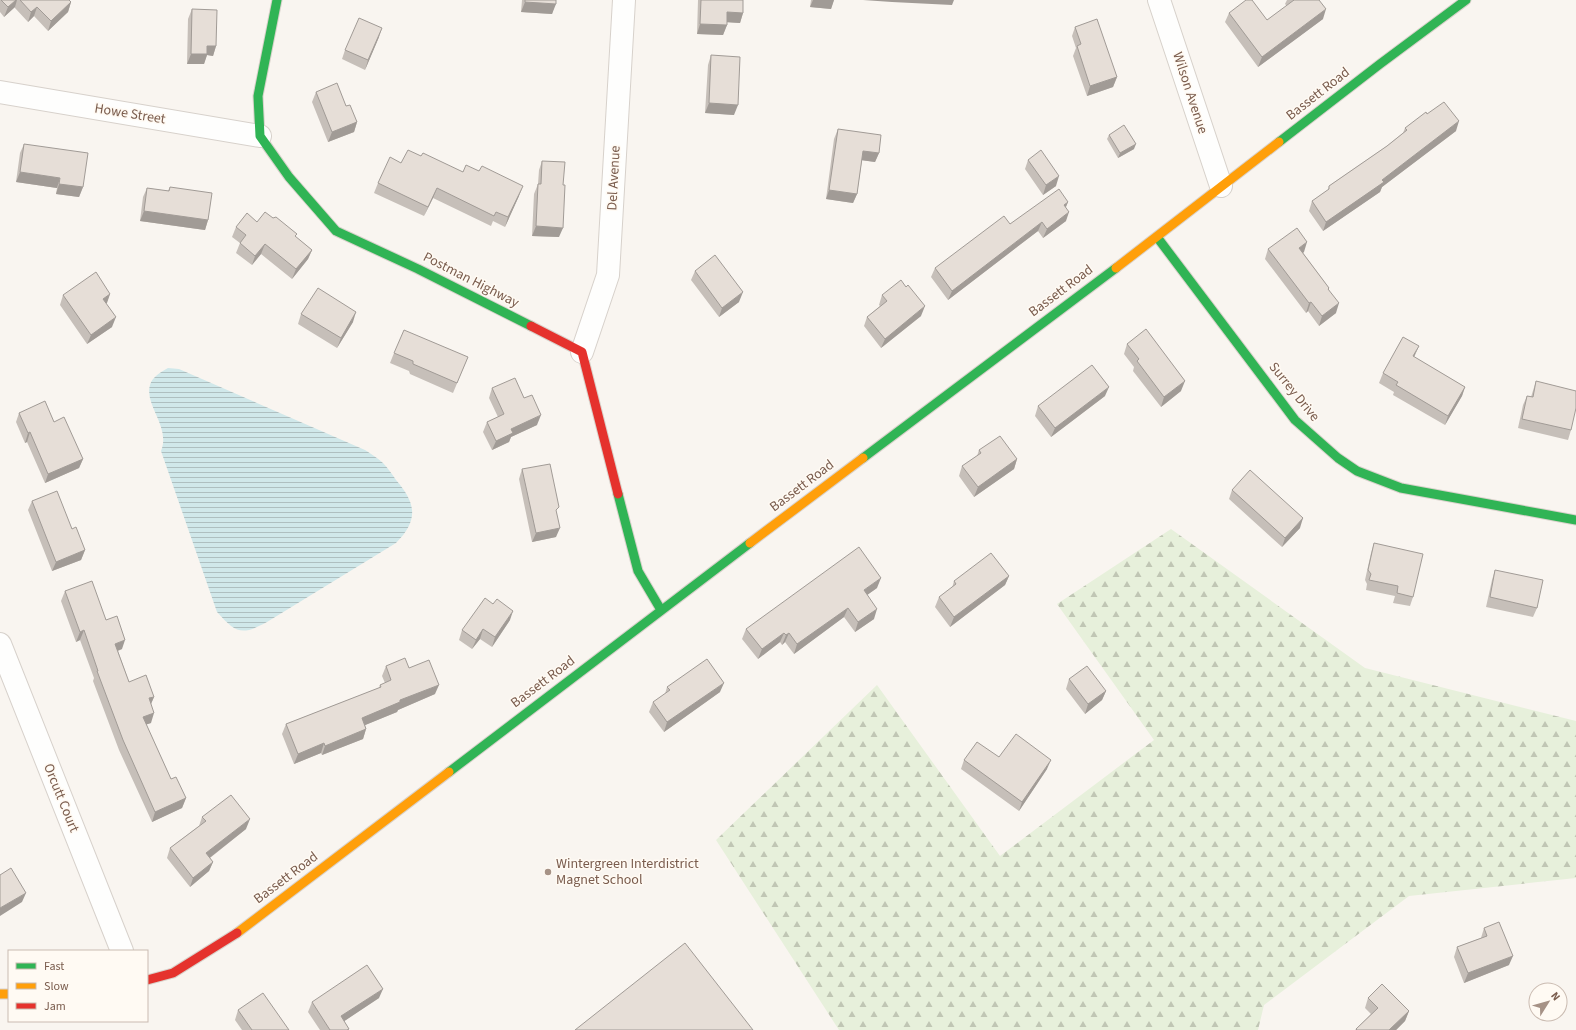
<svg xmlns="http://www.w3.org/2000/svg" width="1576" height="1030" font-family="'Source Sans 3',sans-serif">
  <defs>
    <pattern id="forest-firs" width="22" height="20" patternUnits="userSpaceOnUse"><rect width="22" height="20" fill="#e7f0db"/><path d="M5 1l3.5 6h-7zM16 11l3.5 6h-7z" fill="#c0c6b4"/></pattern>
    <pattern id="water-rules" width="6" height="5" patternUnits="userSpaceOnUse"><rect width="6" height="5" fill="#d0e8ea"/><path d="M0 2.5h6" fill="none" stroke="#aebfc0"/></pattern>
  </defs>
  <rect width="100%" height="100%" fill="#f9f5f0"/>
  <path fill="url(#forest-firs)" d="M1171,529L1365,668L1576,721V878L1409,896L1264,1005L1258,1030H839L716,840L877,685L1000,856L1154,740L1057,604Z"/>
  <path fill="url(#water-rules)" d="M168,368L179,369L365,450C371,454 378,458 383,463C388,468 392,474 396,480C416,503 419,520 396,543L267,622C241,636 236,633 217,612L161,451C171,427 144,405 150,385C152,377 161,372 168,368Z"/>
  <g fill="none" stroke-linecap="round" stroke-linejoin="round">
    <defs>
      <path id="street" d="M1159,0L1221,186
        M0,92L260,136
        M582,352L608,275L624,0
        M0,644L122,951"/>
      <path id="fast" d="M277,0L258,96L260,136L289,177L336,231L418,269L531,326
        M1279,142L1380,64L1466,0
        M1157,237L1295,420L1338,458L1357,471L1401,488L1576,520
        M863,458L1116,268
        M618,494L638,571L661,610
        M449,772L750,543"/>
      <path id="slow" d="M1116,268L1279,142
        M750,543L863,458
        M237,933L449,772
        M0,994H9"/>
      <path id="jam" d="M531,326L582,352L618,494
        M147,980L173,973L237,933"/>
    </defs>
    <use href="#street" stroke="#d7d1cb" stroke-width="24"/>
    <use href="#fast" stroke="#d9d2cb" stroke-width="11"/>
    <use href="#slow" stroke="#d9d2cb" stroke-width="11"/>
    <use href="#jam" stroke="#d9d2cb" stroke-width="11"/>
    <use href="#street" stroke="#fefefd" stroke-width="22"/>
    <use href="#fast" stroke="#30b455" stroke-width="9"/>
    <use href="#slow" stroke="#ff9f0a" stroke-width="9"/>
    <use href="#jam" stroke="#e5322d" stroke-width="9"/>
  </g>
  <path fill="#c6bfb9" d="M0,0H69L71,2L68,12L48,31L34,16L28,22L15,8V7L4,17L0,12Z
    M522,0H556L552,14L521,12Z
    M698,0H743V13L740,23L727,22V25L723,35L697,34Z
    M811,0H834L831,9L810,7Z
    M1287,0H1319L1323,19L1258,67L1225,22L1229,13L1267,20L1287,6L1285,4Z
    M192,9L216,46L213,56L207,55L204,64H187L188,19Z
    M1075,27L1117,77L1113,87L1087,96L1073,56L1076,48L1072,36Z
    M379,37L365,70L342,59L345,50Z
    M711,55L734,115L705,113L708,65Z
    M316,92L346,106L357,122L354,132L328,142L312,102Z
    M1427,114L1456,131L1382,187L1380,192L1323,231L1309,211L1312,201L1328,190L1329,186L1387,146L1403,133L1405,128Z
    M838,129L879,153L875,162L862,160L857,194L853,203L826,199L834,139Z
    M1109,135L1134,149L1118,158L1107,139Z
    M24,144L83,187L79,197L56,194L57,188L16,182L20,153Z
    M421,156L463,172L519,196L505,227L493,221L491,226L433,198L424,216L374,193L378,183L401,163Z
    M1028,160L1056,186L1043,195L1025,169Z
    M542,161L559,237L532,236L534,194L538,184L539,170Z
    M170,187L208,220L205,230L140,221L143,197L147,188L168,191Z
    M1068,202L1066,207V221L1043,238L1038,231L948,300L931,277L935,268L1010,224Z
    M257,222L296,237L312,250L308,259L292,279L261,254L252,265L236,253L240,243L232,237L236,227Z
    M1268,249L1304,252L1303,253L1329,288V290L1336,313L1319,326L1308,311L1306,313L1265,259Z
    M695,271L739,302L719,317L691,280Z
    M110,294L106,304L112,327L87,344L60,305L63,295Z
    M882,295L921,316L881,348L864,326L867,317L880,306L879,305Z
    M301,314L353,322L337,348L298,324Z
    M1127,344L1181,391L1161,407L1133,371L1134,367L1124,354Z
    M394,353L468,357L453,393L410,374L409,371L390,363Z
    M1415,355L1414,357L1465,387L1462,396L1445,425L1393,395L1394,392L1379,383L1383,373Z
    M1536,381L1571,430L1568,440L1518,428L1523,405L1527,396L1531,397Z
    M492,388L537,425L511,437L509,442L492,450L483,432L487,422L498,417L489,398Z
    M1105,396L1051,437L1035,416L1038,406Z
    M19,413L83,459L79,468L45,483L27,442L25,443L16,422Z
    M979,450L1017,459L1014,469L974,497L959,476L962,466L977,456Z
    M522,469L557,513L556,537L532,542L519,479Z
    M1232,490L1300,528L1282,547L1229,499Z
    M32,501L72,529L85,550L81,560L52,571L28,510Z
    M1374,543L1413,597L1410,606L1393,603L1395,596L1366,590L1367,584L1365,580L1371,553Z
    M1495,570L1537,608L1533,617L1486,607L1492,580Z
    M1009,576L1005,585L950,627L935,607L939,597L952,588L954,581Z
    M877,588L867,595L874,619L855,632L844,617L794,654L785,642L782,645L780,642L758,659L742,639L746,629Z
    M65,591L106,620L122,649L118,651L129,682L154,697L151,704V723L146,724L171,779L186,798L182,808L152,822L119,750L93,681L94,678L80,640L76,642L61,601Z
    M510,620L492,647L480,639L472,649L459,640L462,630Z
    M386,666L409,668L435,694L398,710L397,712L365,725L366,729L363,739L322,755L321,753L294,764L282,734L286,724L379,688L380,685L385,683L382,676Z
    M1069,679L1106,691L1102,700L1085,714L1066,689Z
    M667,687L720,692L664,732L649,712L653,702L665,694Z
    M999,757L1047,769L1019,811L961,769L964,760Z
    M202,817L246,829L210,858L213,862L209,871L190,887L167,858L170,848L199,826Z
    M1484,928L1509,965L1464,983L1454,957L1457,947L1481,938Z
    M379,998L344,1021L349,1029V1030H320L308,1012L312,1002Z
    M1368,998L1409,1011L1405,1021L1396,1030H1355L1371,1014L1365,1008Z
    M238,1010L289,1030H242L235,1020Z"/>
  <path fill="#a19b96" d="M16,0H17L15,7L4,17L8,7Z
    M813,0H834L831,9L810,7Z
    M863,0H954L952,5L892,2Z
    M71,2L68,12L48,31L51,21Z
    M525,2L556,4L552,14L521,12Z
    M37,7L34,16L28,22L31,12Z
    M1326,9L1323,19L1258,67L1262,57Z
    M727,12L743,13L740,23L723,22Z
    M700,24L727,25L723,35L697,34Z
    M382,28L379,37L365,70L368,60Z
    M207,46H216L213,56L207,55L204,64H187L191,54Z
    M1117,77L1113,87L1087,96L1090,86Z
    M709,103L738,105L734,115L705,113Z
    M1459,121L1456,131L1382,187L1380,192L1323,231L1326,222L1382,180Z
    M357,122L354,132L328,142L332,132Z
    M1136,144L1134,149L1118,158L1120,153Z
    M863,151L879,153L875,162L860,160Z
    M20,172L60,178L57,188L16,182Z
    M1059,176L1056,186L1043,195L1046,185Z
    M59,184L83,187L79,197L56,194Z
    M523,186L519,196L505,227L508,217Z
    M437,188L433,198L424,216L428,207Z
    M829,190L857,194L853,203L826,199Z
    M1068,202L1064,211V205Z
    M144,211L208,220L205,230L140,221Z
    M1069,212L1066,221L1043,238L1047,229Z
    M1042,222L1038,231L948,300L952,291Z
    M536,226L563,228L559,237L532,236Z
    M1307,242L1304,252L1296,258L1299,248Z
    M265,244L261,254L252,265L255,256Z
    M312,250L308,259L292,279L296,269Z
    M743,292L739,302L719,317L722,308Z
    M110,294L107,303L99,308L103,299Z
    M1311,302L1308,311L1306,313L1309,303Z
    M1339,303L1336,313L1319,326L1322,316Z
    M925,306L921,316L881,348L885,339Z
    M356,312L353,322L337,348L341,338Z
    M116,317L112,327L87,344L91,335Z
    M1419,346L1415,355L1409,366L1413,356Z
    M1185,381L1181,391L1161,407L1164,397Z
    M1109,387L1105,396L1051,437L1055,428Z
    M1465,387L1462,396L1445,425L1448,416Z
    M541,415L537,425L511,437L509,442L492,450L496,441L511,429Z
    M30,432L27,442L25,443L28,433Z
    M83,459L79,468L45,483L48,474Z
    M1017,459L1014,469L974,497L978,487Z
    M1303,518L1300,528L1282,547L1285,538Z
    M560,528L556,537L532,542L536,533Z
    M85,550L81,560L52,571L56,562Z
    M1009,576L1005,585L950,627L954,617Z
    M881,578L877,588L860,600L864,590Z
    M848,608L844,617L794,654L797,644Z
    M877,609L874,619L855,632L858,622Z
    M513,611L510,620L492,647L495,637Z
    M483,629L480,639L472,649L476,640Z
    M84,630L80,640L76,642L80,632Z
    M784,633L780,642L758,659L762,649Z
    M789,633L785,642L782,645L786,635Z
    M125,640L122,649L111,653L115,644Z
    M724,683L720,692L664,732L667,722Z
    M439,685L435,694L398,710L397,712L358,728L362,718L400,700Z
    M1106,691L1102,700L1085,714L1088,704Z
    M154,697L150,706L149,698Z
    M154,713L151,723L139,727L143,717Z
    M366,729L363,739L322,755L325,746Z
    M324,743L321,753L294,764L298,754Z
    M1051,760L1047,769L1019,811L1022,802Z
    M186,798L182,808L152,822L155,812Z
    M250,819L246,829L203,863L206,853Z
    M213,862L209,871L190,887L193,878Z
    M26,893L22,902L0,916V908Z
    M1513,956L1509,965L1464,983L1468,973Z
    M383,989L379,998L337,1026L341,1016Z
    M1409,1011L1405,1021L1396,1030H1389Z"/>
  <path fill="#e6ded7" stroke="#a19b96" d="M1,0H16L8,7Z
    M20,0H69L71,2L51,21L37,7L31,12Z
    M525,0H556V4L525,2Z
    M701,0H743V13L727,12V25L700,24Z
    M1246,0H1252L1267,20L1294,0H1293H1319L1326,9L1262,57L1229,13Z
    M192,9L217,10L216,46H207V54H191Z
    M359,18L382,28L368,60L345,50Z
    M1097,19L1117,77L1090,86L1077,46L1081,44L1075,27Z
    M711,55L740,57L738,105L709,103Z
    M337,83L346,106L350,105L357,122L332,132L316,92Z
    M1444,102L1459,121L1382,180L1384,182L1326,222L1312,201L1329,189V186L1387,146L1407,130L1405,128L1426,112L1427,114Z
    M1124,125L1136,144L1120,153L1109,135Z
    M838,129L881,135L879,153L863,151L857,194L829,190Z
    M24,144L88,153L83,187L59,184L60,178L20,172Z
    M408,150L421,156L423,153L463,172L466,165L479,171L482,166L523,186L508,217L496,212L494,216L437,188L428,207L378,183L390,157L401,163Z
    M1041,150L1059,176L1046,185L1028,160Z
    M542,161L565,162L563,185H565L563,228L536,226L538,184H541Z
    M170,187L212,193L208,220L144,211L147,188L169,191Z
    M1059,189L1068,202L1064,205L1069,212L1047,229L1042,222L952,291L935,268L1004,216L1010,224Z
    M265,212L273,218L276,217L297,234L295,236L312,250L296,269L265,244L255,256L240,243L246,235L236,227L247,213L257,222Z
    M1297,228L1307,242L1299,248L1329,288L1328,289L1339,303L1322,316L1311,302L1309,303L1268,249Z
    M715,255L743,292L722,308L695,271Z
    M96,272L110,294L103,299L116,317L91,335L63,295Z
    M901,280L906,287L908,285L925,306L885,339L867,317L887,301L882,295Z
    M318,288L356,312L341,338L301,314Z
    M1146,329L1185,381L1164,397L1137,361L1139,359L1127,344Z
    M404,330L468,357L457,383L413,364V361L394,353Z
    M1403,337L1419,346L1413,356L1465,387L1448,416L1396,385L1398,382L1383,373Z
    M1092,365L1109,387L1055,428L1038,406Z
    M515,378L524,398L532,395L541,415L511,429L513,433L496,441L487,422L504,414L492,388Z
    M1536,381L1576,391V408L1571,430L1522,419L1527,396L1533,397Z
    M45,401L54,422L64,417L83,459L48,474L30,432L28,433L19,413Z
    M1000,436L1017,459L978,487L962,466L981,453L979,450Z
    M550,464L559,507L556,510L560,528L536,533L522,469Z
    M1250,470L1303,518L1285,538L1232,490Z
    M57,491L72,529L76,527L85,550L56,562L32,501Z
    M1374,543L1423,554L1413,597L1397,593L1398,586L1369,580L1371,574L1368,570Z
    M859,547L881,578L864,590L877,609L858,622L848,608L797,644L789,633L786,635L784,633L762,649L746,629Z
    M991,553L1009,576L954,617L939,597L956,584L954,581Z
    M1495,570L1543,580L1537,608L1490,597Z
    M92,581L106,620L117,616L125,640L115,644L129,682L146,675L154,697L149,698L154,713L143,717L171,779L176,777L186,798L155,812L123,740L97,671H98L84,630L80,632L65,591Z
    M485,598L493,604L497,599L513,611L495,637L483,629L476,640L462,630Z
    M405,658L409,668L429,660L439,685L400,700V702L362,718L366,729L325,746L324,743L298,754L286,724L381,687L380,685L391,680L386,666Z
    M707,659L724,683L667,722L653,702L670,690L667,687Z
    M1087,666L1106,691L1088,704L1069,679Z
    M1016,734L1051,760L1022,802L964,760L977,742L999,757Z
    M231,795L250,819L206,853L213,862L193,878L170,848L206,821L202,817Z
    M11,868L26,893L0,908V875Z
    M1499,922L1513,956L1468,973L1457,947L1487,936L1484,928Z
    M685,943L753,1030H575Z
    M367,965L383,989L341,1016L349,1029L347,1030H330L312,1002Z
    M1382,984L1409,1011L1389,1030H1357L1356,1029L1378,1008L1368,998Z
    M263,993L289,1030H252L238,1010Z"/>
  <circle fill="#a69286" stroke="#fffaf3" stroke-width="1.5" cx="548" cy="872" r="4"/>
  <g text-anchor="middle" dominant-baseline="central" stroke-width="3" stroke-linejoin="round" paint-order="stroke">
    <g font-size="14" fill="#7a5c4d" stroke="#fffaf3">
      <text transform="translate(1190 93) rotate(72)">Wilson Avenue</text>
      <text transform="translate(1318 94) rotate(-38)">Bassett Road</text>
      <text transform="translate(130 114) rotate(9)">Howe Street</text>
      <text transform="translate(614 178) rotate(-87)">Del Avenue</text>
      <text transform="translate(471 280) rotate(27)">Postman Highway</text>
      <text transform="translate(1061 291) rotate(-37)">Bassett Road</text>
      <text transform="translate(1294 392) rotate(51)">Surrey Drive</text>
      <text transform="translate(802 486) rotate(-37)">Bassett Road</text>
      <text transform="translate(543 682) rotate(-37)">Bassett Road</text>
      <text transform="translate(61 798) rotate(68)">Orcutt Court</text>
      <text transform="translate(286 878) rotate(-37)">Bassett Road</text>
    </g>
    <g font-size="14" fill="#7a5c4d" stroke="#fffaf3" text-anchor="start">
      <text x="556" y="864">Wintergreen Interdistrict<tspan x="556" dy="16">Magnet School</tspan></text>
    </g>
  </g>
  <rect x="8" y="950" width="140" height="72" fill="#fffaf3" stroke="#cabbb1"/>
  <rect x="16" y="963" width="20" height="6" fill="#30b455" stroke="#cabbb1"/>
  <text x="44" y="970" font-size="12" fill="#7a5c4d">Fast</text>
  <rect x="16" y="983" width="20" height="6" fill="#ff9f0a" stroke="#cabbb1"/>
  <text x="44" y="990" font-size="12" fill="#7a5c4d">Slow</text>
  <rect x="16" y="1003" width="20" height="6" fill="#e5322d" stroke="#cabbb1"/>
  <text x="44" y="1010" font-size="12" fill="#7a5c4d">Jam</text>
  <g transform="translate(1548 1002) rotate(53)"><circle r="19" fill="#fffaf3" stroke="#cabbb1"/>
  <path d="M0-3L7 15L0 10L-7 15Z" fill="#a69286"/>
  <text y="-6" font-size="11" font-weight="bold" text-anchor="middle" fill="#7a5c4d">N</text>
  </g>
</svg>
